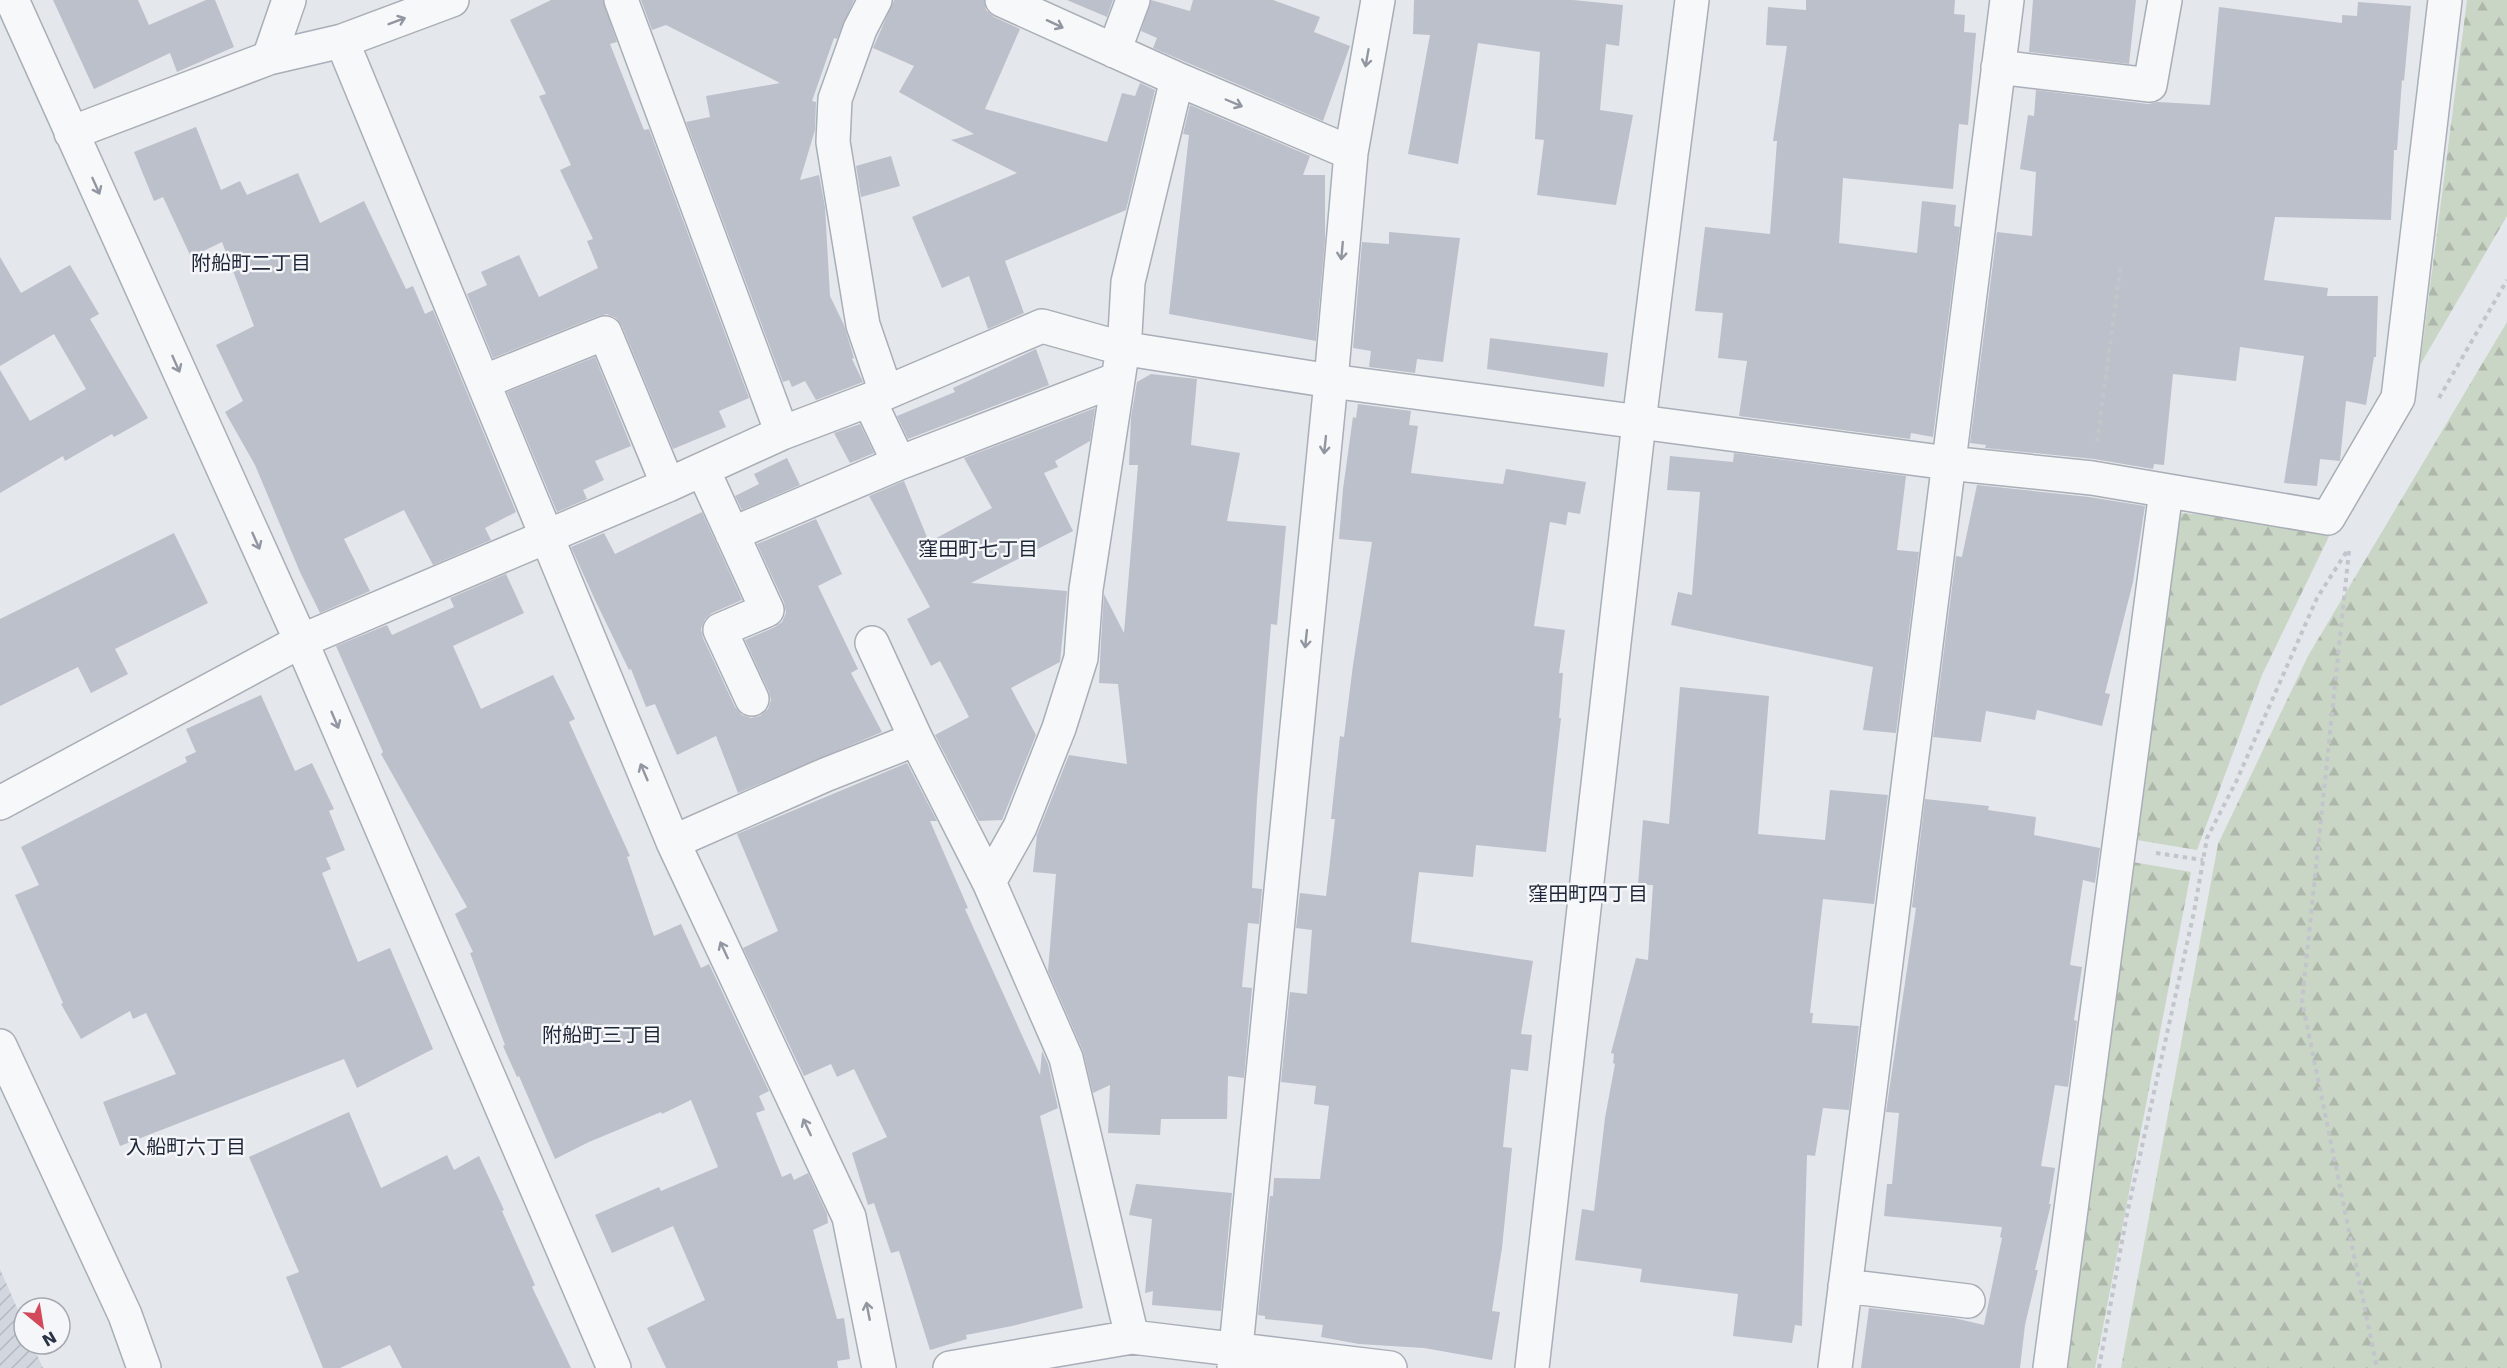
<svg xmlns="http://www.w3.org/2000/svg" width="2507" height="1368" font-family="'DejaVu Sans','Noto Sans JP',sans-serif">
  <defs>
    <pattern id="industrial-furrows" width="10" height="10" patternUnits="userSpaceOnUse" patternTransform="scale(1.5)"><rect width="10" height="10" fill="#d2d6de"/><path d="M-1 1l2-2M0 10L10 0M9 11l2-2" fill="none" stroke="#b4b8c0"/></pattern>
    <pattern id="forest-firs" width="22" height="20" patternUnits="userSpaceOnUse" patternTransform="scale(1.5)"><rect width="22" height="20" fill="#c9d6c5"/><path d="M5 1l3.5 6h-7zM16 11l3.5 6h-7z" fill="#adb8ab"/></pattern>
  </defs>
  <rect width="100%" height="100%" fill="#e4e7ec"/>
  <path fill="url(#industrial-furrows)" d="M0,1269L24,1324V1344H32L43,1368H0Z"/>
  <path fill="url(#forest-firs)" d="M2467,0H2507V216L2420,365Z
    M2507,322V1368H2121L2218,844L2308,656Z
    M2180,513L2335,524L2262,675L2197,850L2131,839Z
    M2127,861L2191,872L2095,1368H2057Z"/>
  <path fill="#bbc0ca" d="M53,0H138L149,25L206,0H215L234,47L177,72L170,53L94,89Z
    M551,0H603L617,42L610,44L644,130L649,129L749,398L719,411L726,427L673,449L622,326L616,318L607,314L598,316L493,358L467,294L487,285L481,272L519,255L539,297L598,268L587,241L593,239L560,170L571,165L539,96L546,94L510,20Z
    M641,0H854L837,39L834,38L812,101L816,102L815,130L800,180L819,175L825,207L830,296L844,325L854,358L852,359L863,382L816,400L805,381L792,387L789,380L783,382L686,122L710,117L706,96L780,83L666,25L652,30Z
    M894,0H984L986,10L994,17L1020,29L985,109L1107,142L1122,93L1135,96L1140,83L1155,90L1126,210L1005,261L1024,313L988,329L969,276L942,288L912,217L1017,173L951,140L974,134L899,92L914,66L873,48Z
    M1067,0H1113L1107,17Z
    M1151,0L1190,11L1193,0H1273L1320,17L1314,32L1350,46L1323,121L1153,48L1157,38L1141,31Z
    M1414,0H1573L1623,5L1619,46L1606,44L1600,110L1633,115L1616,205L1537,195L1544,140L1535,139L1540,52L1478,43L1458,164L1408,154L1430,35L1413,34Z
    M1806,0H1955L1954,14L1965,15L1964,32L1976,33L1968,125L1959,124L1953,189L1843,178L1839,243L1917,253L1922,201L1956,205L1954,226L1960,227L1933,437L1911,433L1910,439L1739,416L1747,361L1718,358L1723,313L1695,311L1705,227L1770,234L1777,141H1773L1787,46L1766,45L1768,7L1806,10Z
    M2033,0H2136L2129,64L2029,52Z
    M2358,2L2411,6L2404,81L2402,80L2397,150H2394L2391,220L2275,217L2264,280L2328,288L2327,296H2378L2376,357H2374L2366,405L2346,401L2340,461L2320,459L2317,486L2284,483L2304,356L2240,347L2236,381L2173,374L2164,465L2154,464L2153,469L2094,459L1985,448L1986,445L1970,443L1997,232L2032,236L2036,172L2020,169L2028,115L2034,116L2036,90L2148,104L2158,102L2210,105L2219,7L2342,23V15L2357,16Z
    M1190,105L1310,156L1303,175H1325V240L1316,341L1169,314L1189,135L1183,134Z
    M196,127L221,190L240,181L247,195L298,173L320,223L364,201L406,289L413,286L425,314L433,310L516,512L485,528L491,540L433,565L404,510L344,539L370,591L320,613L300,572L255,465L225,412L243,401L216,345L254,326L222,242L191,257L163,197L154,201L134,152Z
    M891,156L900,186L861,197L856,166Z
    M1389,232L1460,238L1443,362L1417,359L1415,373L1369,367L1371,351L1353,348L1362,242L1389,244Z
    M0,257L21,293L70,265L99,314L90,319L148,418L114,437L112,434L65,461L63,456L0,493V370L30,421L86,389L54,334L0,366Z
    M1490,338L1608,353L1604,387L1487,369Z
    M1036,349L1049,385L908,439L897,416L955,392L953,388Z
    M595,357L631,446L595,461L604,480L583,490L587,499L557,512L507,392Z
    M1151,374L1197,379L1191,445L1240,453L1227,521L1286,526L1277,625L1271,624L1257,799L1252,888L1262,889L1259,924L1248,923L1242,987L1252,988L1244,1078L1228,1076L1227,1119H1161L1160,1135L1108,1133L1110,1085L1093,1093L1083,1051L1048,971L1056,874L1033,872L1037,835L1069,755L1127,764L1118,684L1099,683L1101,641L1104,594L1124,633L1138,465H1129L1131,417L1137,382Z
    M1358,404L1411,411L1409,425L1418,426L1411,473L1503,484L1506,469L1586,482L1580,514L1568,512L1566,525L1550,522L1534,626L1565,630L1559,673H1563L1559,718H1561L1546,852L1476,845L1473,877L1419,872L1411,942L1533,961L1521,1034L1532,1035L1528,1071L1511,1069L1503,1147L1512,1148L1502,1248L1492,1311L1500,1312L1492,1360L1424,1348L1359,1344L1321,1337L1323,1325L1265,1319V1316L1258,1315L1270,1196H1273L1274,1178L1320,1179L1329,1106L1314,1104L1316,1086L1281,1082L1290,992L1307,994L1312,930L1296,928L1300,893L1326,896L1335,819H1331L1340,736L1344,737L1353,665L1372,542L1339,539L1343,489L1353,417L1356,418Z
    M1095,408L1090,441L1055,461L1058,467L1044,473L1073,531L971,583L1067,591L1060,662L1011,688L1036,735L1002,820L979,821L935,735L969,717L940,661L931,666L907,619L930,607L869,496L904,481L929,542L992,508L964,458Z
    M860,424L874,453L850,463L834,433Z
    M1734,453L1906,476L1897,550L1919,552L1896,733L1863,730L1873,667L1671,625L1678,592L1692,595L1700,492L1667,490L1670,456L1733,462Z
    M787,458L800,485L742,510L735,496L759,484L754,474Z
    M1977,485L2089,497L2145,506L2133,582L2105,693L2110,694L2102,726L2037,710L2035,720L1986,711L1981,742L1933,737L1956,556L1962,557Z
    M702,512L742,600L712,613L705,619L701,629L703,638L735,707L742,715L751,718L760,716L768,709L771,700L769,692L745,640L775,627L782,622L786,613L784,602L757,544L816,519L842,574L818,586L858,669L851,673L882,732L738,793L716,736L677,755L655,704L646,707L631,669L629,670L596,602L571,547L604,533L615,554Z
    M174,533L208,603L115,649L128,674L91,693L78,667L0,706V619Z
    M506,574L524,613L453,646L481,709L553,675L575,719L569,722L630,856L627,857L654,936L681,924L701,968L709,964L769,1091L759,1096L765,1110L756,1113L782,1177L791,1173L794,1180L808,1173L827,1214L828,1223L813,1230L837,1319L844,1318L850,1359L837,1361L838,1368H666L647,1328L705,1300L673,1226L612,1253L595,1215L659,1187L661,1191L718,1167L691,1100L662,1114L661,1112L589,1142L555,1159L519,1076L517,1077L503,1046L505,1045L470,953L473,952L455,914L467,907L381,754L383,752L336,646L387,625L392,635L454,607L450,598Z
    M1680,687L1769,696L1758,834L1825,840L1830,790L1888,795L1874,904L1823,899L1810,1013H1813L1812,1023L1859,1026L1849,1110L1823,1108L1815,1156L1807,1155L1802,1326L1795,1325L1792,1343L1733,1336L1738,1294L1640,1282L1642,1269L1575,1260L1582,1209L1594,1211L1605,1118L1615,1064L1613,1063L1614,1054L1611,1053L1636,958L1648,960L1653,885H1638L1643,820L1669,824Z
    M261,695L295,771L312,763L334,809L329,811L345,850L326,858L331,869L322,873L358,962L390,948L433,1049L357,1088L344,1059L120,1146L103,1102L176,1074L146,1013L133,1019L130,1011L81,1039L61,1004L63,1003L15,895L39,885L21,847L187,762L185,757L196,752L186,729Z
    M907,763L937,821H930L968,908L965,909L1040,1075L1042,1051L1048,1064L1058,1108L1040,1116L1083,1308L1012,1326L966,1335L967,1339L930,1350L899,1251L891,1253L874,1203L868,1205L852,1153L887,1137L854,1069L837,1077L831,1064L804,1076L743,948L778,931L737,834Z
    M1925,799L1989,806L1988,810L2036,817L2034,835L2100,848L2095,883L2083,880L2070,965L2082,967L2074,1020L2077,1021L2068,1087L2055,1085L2041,1166L2055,1168L2049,1204H2051L2035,1270H2038L2025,1325L2020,1368H1861L1869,1308L1954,1318L1984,1325L2002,1238L2000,1237L2002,1227L1884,1216L1887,1184H1892L1899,1113L1886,1112L1916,908L1912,907Z
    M349,1112L381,1188L447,1155L454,1170L479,1156L504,1210L502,1211L535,1285L532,1287L571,1368H402L390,1345L340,1368H323L286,1277L299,1272L249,1157Z
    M1136,1184L1232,1193L1221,1311L1152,1305L1153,1291L1145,1293L1152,1219L1129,1215Z"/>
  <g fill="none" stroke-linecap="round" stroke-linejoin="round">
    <defs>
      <path id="minor" d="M12,0L301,641L614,1368
        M621,0L782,433
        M875,0L860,29L835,99L833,142L863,325L886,392
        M1002,0L1177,79L1351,153
        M342,41L673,842L849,1217L879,1368
        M1114,51L1133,0
        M269,58L289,0
        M1998,67L2150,85L2165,0
        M71,133L269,58L342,41L452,0
        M483,382L605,333L668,485
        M869,400L899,463
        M703,470L767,610L720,630L752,699
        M732,534L899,463L1118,379
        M872,643L916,739L989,882L1066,1058L1132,1337
        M0,803L301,641L668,485L782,433L869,400L1042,326L1121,348L1331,381L1948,463L2092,478L2328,518L2398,398L2445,0
        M673,842L825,775L916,739
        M989,882L1020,827L1059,728L1081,658L1086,589L1125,334L1128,282L1177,79
        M0,1046L125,1315L144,1368
        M1845,1286L1968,1301
        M950,1368L1132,1337L1390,1368
        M1234,1368L1331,381L1351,153L1378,0
        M1532,1368L1639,422L1692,0
        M1835,1368L2007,0
        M2050,1368L2166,491"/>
    </defs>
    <use href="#minor" stroke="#a9aeb7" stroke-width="36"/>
    <path stroke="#c2c5cb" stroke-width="4" stroke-dasharray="4.5 4.5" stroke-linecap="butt" d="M2439,398L2507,280
      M2097,442L2121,264
      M2349,551L2302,1001L2377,1368
      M2156,853L2203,860
      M2099,1368L2127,1214L2194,912L2207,838L2236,782L2317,598L2347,551"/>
    <use href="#minor" stroke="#f7f8fa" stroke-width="33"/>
  </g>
  <defs><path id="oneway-shaft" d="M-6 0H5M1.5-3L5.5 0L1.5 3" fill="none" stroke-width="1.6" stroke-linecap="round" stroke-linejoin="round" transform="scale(1.5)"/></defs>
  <g stroke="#9196a0">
    <use href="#oneway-shaft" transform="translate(397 21) rotate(-21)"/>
    <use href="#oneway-shaft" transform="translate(1055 24) rotate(25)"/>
    <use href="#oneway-shaft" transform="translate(1367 58) rotate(100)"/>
    <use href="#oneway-shaft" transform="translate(1234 103) rotate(23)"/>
    <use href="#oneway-shaft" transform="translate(96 186) rotate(66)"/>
    <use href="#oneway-shaft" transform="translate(1342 251) rotate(95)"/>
    <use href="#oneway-shaft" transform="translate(176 364) rotate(66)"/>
    <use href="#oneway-shaft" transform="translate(1325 445) rotate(96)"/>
    <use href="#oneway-shaft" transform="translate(256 541) rotate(66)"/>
    <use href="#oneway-shaft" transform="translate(1306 639) rotate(96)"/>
    <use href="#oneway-shaft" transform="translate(335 720) rotate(67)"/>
    <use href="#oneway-shaft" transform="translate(644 772) rotate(-113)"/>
    <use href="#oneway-shaft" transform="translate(724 950) rotate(-115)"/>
    <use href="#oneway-shaft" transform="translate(807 1127) rotate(-115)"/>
    <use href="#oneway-shaft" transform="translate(868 1311) rotate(-101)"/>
  </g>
  <g text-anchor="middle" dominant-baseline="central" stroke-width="5" stroke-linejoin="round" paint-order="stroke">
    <g font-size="20" fill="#1d2536" stroke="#f4f6f9">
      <text x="251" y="263">附船町二丁目</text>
      <text x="978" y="549">窪田町七丁目</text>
      <text x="1588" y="894">窪田町四丁目</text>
      <text x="602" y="1035">附船町三丁目</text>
      <text x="186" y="1147">入船町六丁目</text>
    </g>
  </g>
  <g transform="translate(42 1326) rotate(150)"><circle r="28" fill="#f4f6f9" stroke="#a4a8b1" stroke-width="1.5"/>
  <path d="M0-4.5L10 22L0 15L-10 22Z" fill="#d1495b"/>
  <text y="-9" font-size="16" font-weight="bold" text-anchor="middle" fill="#2b3445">N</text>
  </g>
</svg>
